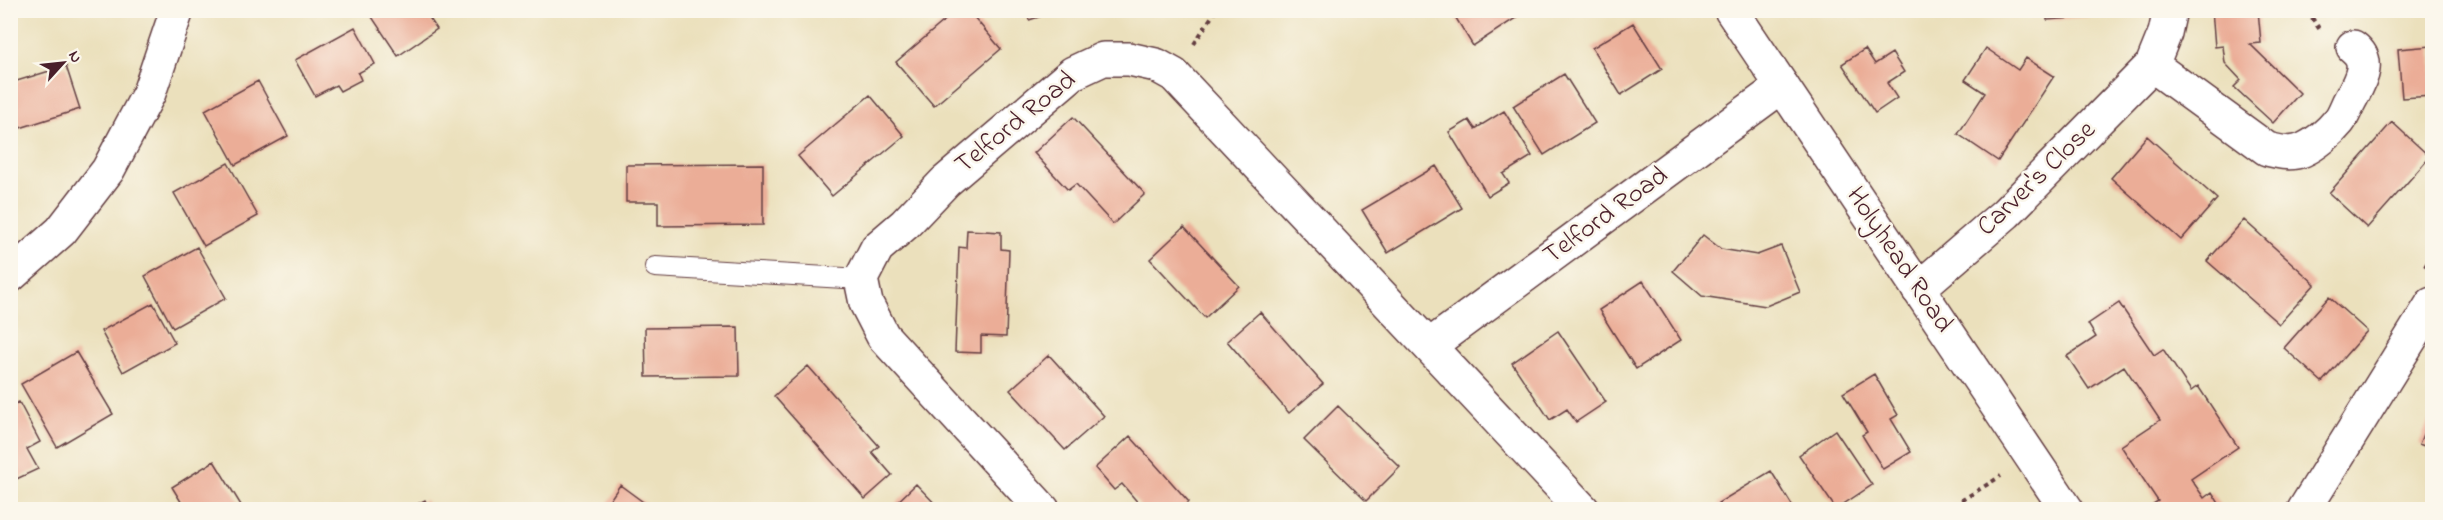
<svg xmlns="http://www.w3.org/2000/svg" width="2443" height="520" font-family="'Indie Flower',sans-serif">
  <rect width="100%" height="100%" fill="#fbf7ec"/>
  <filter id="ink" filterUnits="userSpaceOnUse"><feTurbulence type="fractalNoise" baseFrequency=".0167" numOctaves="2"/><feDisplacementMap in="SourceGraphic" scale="12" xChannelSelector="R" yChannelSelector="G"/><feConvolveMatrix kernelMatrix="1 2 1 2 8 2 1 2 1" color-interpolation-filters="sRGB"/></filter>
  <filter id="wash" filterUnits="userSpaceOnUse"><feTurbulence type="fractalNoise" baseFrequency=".008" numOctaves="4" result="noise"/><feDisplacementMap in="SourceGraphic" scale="24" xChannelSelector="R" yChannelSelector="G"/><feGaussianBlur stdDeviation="1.35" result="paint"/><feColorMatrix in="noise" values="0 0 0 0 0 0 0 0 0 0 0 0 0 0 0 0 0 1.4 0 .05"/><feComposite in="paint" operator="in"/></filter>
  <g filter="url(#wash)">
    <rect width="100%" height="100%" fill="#ebe0bc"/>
    <g id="blocks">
      <path fill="#ebad97" d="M375,10H424L437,29L398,56L370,14Z
        M957,10H968L1001,49L934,106L896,62Z
        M1026,10H1058V11L1029,20Z
        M1451,10H1528L1473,46Z
        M2046,10H2099V16L2047,20Z
        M2212,10H2258L2261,43L2250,44L2300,93L2273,123L2234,87L2241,80L2225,63L2223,46L2215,47Z
        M1633,23L1662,69L1621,95L1592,48Z
        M355,27L375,64L358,73L361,80L340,91L336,85L315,96L295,60Z
        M2432,46V96L2402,98L2398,49Z
        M1986,48L2018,70L2026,58L2054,76L1998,161L1958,134L1985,93L1965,80Z
        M1865,49L1875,64L1892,53L1904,72L1887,83L1897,98L1875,113L1842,64Z
        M66,66L80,109L20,128L10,98V83Z
        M1564,74L1595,123L1544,155L1513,106Z
        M258,81L288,136L235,165L205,110Z
        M870,95L904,136L832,196L798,156Z
        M1504,111L1532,156L1503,174L1509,183L1488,196L1449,132L1469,120L1475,129Z
        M1073,117L1145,194L1113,224L1076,184L1068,190L1034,153Z
        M2392,122L2430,157L2367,228L2329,193Z
        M2147,136L2217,199L2181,240L2111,178Z
        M228,163L258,216L204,246L174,193Z
        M763,164V225L658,226V202H626V165Z
        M1436,166L1462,208L1388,253L1362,210Z
        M2244,220L2315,284L2279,324L2207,261Z
        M1184,227L1239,286L1205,318L1150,259Z
        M967,230L1001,232V249L1009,250L1006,337L981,336V353L955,352L959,247L966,248Z
        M1703,235L1721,249L1757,255L1781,246L1800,292L1766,306L1702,296L1673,271Z
        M197,247L226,298L173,328L145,276Z
        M1643,281L1681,340L1636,369L1599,310Z
        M2329,297L2367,331L2322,382L2284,348Z
        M153,303L175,343L123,372L101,331Z
        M2119,303L2154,355L2163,349L2191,391L2198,386L2238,447L2191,479L2204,498L2212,492L2223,510H2153L2150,506L2158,501L2121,446L2160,420L2124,366L2089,389L2067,356L2096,337L2088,324Z
        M1260,312L1323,384L1289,413L1227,341Z
        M738,327L739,376L646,377L645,328Z
        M1558,331L1606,402L1576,422L1567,409L1550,420L1512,363Z
        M76,352L113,414L57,447L21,384Z
        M1049,355L1104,416L1065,450L1010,390Z
        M808,366L879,446L872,452L892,475L865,499L774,396Z
        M1874,374L1898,415L1891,419L1911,452L1883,469L1862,435L1867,432L1843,393Z
        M19,402L40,442L27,449L38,469L10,482V406Z
        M1338,406L1400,467L1366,501L1304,440Z
        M2432,413V449L2419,444Z
        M1835,430L1872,485L1836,509L1799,455Z
        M1130,436L1189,502L1181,510H1135L1140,505L1122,484L1114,490L1095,468Z
        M214,461L244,510H186L172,487Z
        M1771,471L1795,510H1722L1718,503Z
        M916,484L941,510H889Z
        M620,485L654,510H603Z
        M425,500L430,510H406Z"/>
    </g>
  </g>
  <g filter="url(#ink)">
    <use href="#blocks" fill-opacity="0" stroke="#623c41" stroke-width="1.5"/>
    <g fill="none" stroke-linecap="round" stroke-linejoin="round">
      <defs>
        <path id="lane" d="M655,267L861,279"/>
        <path id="street" d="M2152,65L2267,149C2280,152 2290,155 2303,150C2316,144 2330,132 2339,121C2344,115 2346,107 2350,100C2359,83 2373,62 2353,47
          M10,276L61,231L108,170L149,93L177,10
          M1918,289L2006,213L2152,65L2165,33L2170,10
          M1429,346L1782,86
          M1043,510L883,336L866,303L861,279L877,248L905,224L945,182L1073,73L1103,59H1129L1156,65L1174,75L1583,510
          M2304,510L2432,304"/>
        <path id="secondary" d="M1731,10L2067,510"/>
      </defs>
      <use href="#lane" stroke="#623c41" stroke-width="22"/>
      <use href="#street" stroke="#623c41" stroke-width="36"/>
      <use href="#secondary" stroke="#623c41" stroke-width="36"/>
      <path stroke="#623c41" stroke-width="4" stroke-dasharray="4.5 4.5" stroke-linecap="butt" d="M2307,10L2320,30
        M1194,44L1216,10
        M2425,267L2432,255
        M1946,510L2001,476"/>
      <use href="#lane" stroke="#fff" stroke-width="20"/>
      <use href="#street" stroke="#fff" stroke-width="33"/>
      <use href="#secondary" stroke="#fff" stroke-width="33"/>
    </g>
  </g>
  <g text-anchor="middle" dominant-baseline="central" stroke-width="5" stroke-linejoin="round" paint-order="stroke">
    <g font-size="27" fill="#4a1f2b" stroke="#fbf7ec">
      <text transform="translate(1016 123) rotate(-39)">Telford Road</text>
      <text transform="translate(2037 179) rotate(-44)">Carver's Close</text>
      <text transform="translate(1606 216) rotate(-36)">Telford Road</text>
      <text transform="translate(1899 260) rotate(56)">Holyhead Road</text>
    </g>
  </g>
  <rect width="2443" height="520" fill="none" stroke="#fbf7ec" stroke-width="36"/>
  <g transform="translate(63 63) rotate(63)" stroke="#fbf7ec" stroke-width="4.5" paint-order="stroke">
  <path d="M0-4.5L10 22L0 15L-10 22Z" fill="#4a1f2b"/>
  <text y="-9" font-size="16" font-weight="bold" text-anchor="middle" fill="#4a1f2b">N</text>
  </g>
</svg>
